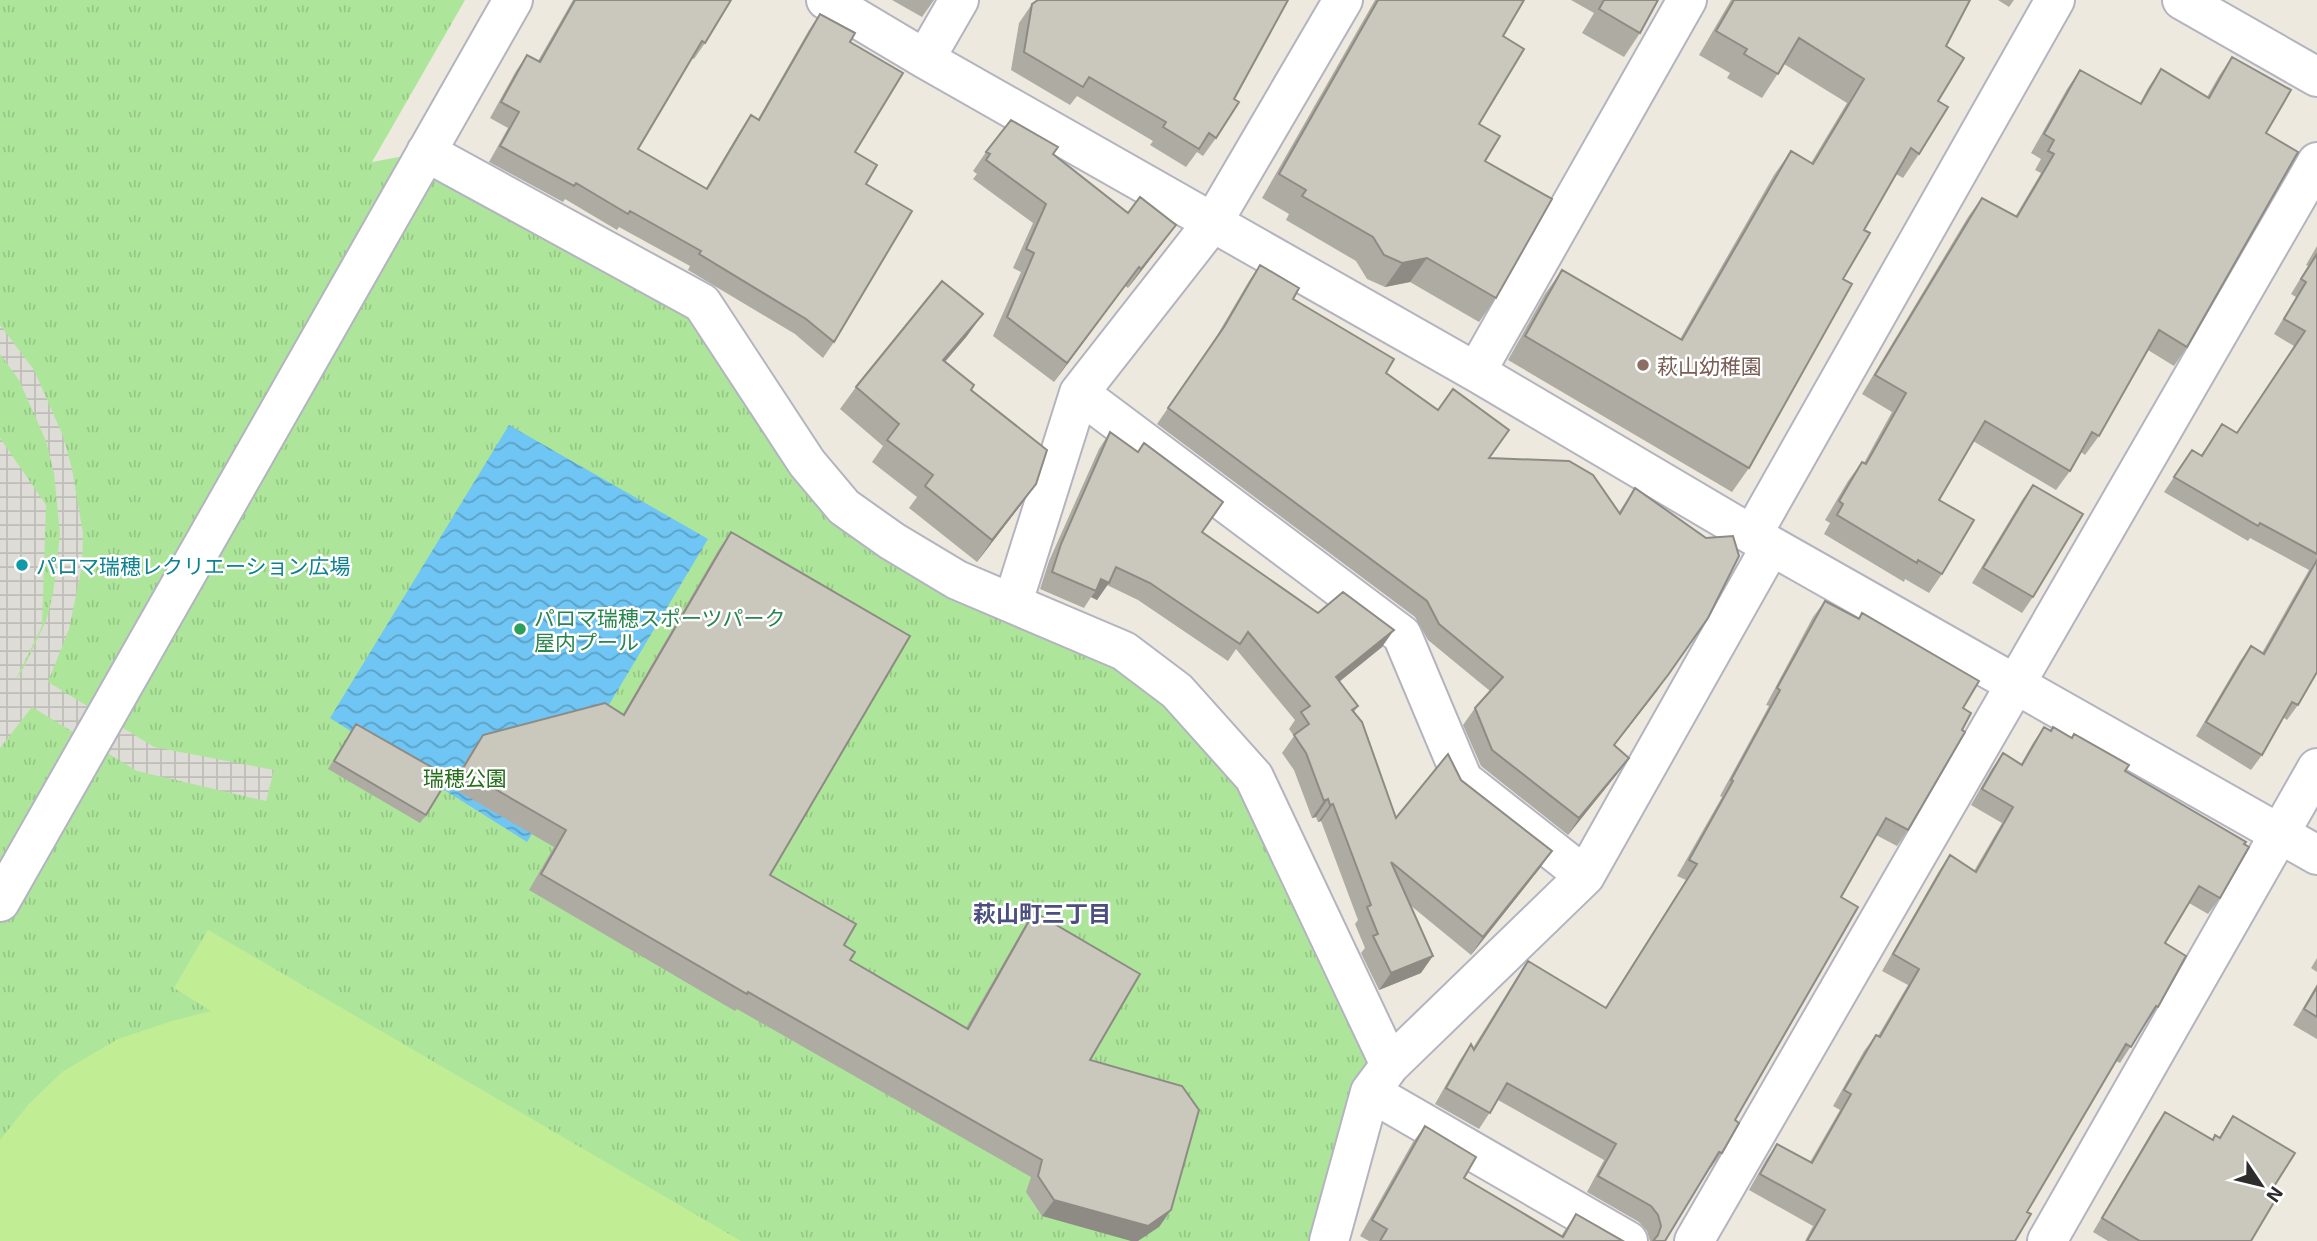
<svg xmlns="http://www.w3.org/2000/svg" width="2317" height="1241" font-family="'Exo 2','Noto Sans JP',sans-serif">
  <defs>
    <pattern id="park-tufts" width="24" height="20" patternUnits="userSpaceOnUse" patternTransform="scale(1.75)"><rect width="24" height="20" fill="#ade69a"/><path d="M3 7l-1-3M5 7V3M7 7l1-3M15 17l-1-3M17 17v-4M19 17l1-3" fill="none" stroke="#95c685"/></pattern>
    <pattern id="plaza-grid" width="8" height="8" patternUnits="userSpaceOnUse" patternTransform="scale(1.75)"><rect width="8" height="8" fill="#dedcd6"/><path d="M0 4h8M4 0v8" fill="none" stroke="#bfbdb8"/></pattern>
    <pattern id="water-waves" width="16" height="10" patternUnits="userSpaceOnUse" patternTransform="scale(1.75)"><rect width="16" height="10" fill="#6fc5f3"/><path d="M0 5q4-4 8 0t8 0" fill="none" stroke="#5ca0c5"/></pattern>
  </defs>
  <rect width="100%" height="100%" fill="#eee9df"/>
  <path fill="url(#park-tufts)" d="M0,0H465L372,162L426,152L702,303L844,507L1124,651L1254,777L1390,1065L1329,1241H0Z"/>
  <path fill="#c1ee95" d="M208,930L741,1241H0V1140L28,1105L62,1072L118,1039L172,1021L211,1011L174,988Z"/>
  <path fill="url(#plaza-grid)" d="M0,325L34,370L63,436L72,469L83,534L82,566L69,629L48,682L154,747L274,770L266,801L137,771L32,707L0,748V438L46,505L42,626L15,681L23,669L46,621L53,594L60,534L54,473L46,441L19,380L0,354Z"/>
  <path fill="url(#water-waves)" d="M509,425L708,539L527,842L330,718Z"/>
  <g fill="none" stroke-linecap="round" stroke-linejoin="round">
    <defs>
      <path id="minor" d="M826,0L925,59L1476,372L1752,535L2317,855
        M2182,0L2317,77
        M925,59L959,0
        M426,152L702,303L807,463L844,507L892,541L957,580L1124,651L1177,691L1254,777L1390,1065L1370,1092L1329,1241
        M1476,372L1687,0
        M1079,393L1402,635L1463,780L1585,876
        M1752,535L2055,0
        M1013,602L1079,393L1213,222L1343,0
        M0,902L513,0
        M1390,1065L1585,876L1771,546
        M1370,1092L1628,1241
        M1694,1241L2317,162
        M2047,1241L2317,768"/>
    </defs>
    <use href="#minor" stroke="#b3b4c0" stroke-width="42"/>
    <use href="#minor" stroke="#fff" stroke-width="38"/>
  </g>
  <path fill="#aeaba3" d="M573,0H731L705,43L694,59L692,58L638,149L706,188L740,131L751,115L758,119L809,30L820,14L850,42L855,152L866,184L834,342L823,358L795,334L688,270L690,266L619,227L617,230L565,199L563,202L489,162L508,128L490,118L516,71L527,55L538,61Z
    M892,0H934L922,17Z
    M1375,0H1524L1503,36L1479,124L1485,161L1496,298L1479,322L1410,282L1385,287L1367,279L1356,261L1286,220L1289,214L1262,198Z
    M1571,0H1658L1640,33L1624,57L1582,33L1594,13Z
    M1731,0H1970L1946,46L1938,101L1919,154L1903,178L1896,174L1864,230L1843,279L1749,468L1732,492L1508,360L1545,294L1562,270L1680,339L1774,175L1791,151L1811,163L1847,103L1784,64L1762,98L1727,78L1730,73L1699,55Z
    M1998,0H2014L2009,7Z
    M1032,4L1234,99L1216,138L1203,156L1197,152L1186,167L1150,145L1153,141L1077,96L1070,105L1011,70L1019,23Z
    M2232,57L2266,133L2187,347L2174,366L2148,350L2099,436L2085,455L2081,452L2070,471L2056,490L1973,441L1939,500L1942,574L1929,593L1905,579L1904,582L1824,534L1830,523L1825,520L1848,481L1862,462L1864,463L1892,412L1862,394L1968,217L1982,198L2015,217L2041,173L2035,170L2041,159L2031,153L2067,89L2080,70L2140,103L2148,88L2161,69L2207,97L2219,76Z
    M986,152L1053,154L1162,244L1128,288L1125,286L1054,382L993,336L1021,272L1013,268L1033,223L973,179L977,174L973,171Z
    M2317,246V672L2298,705L2287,720L2283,717L2262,755L2251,770L2196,736L2240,661L2251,646L2262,653L2309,570L2250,538L2248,541L2164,492L2192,450L2201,455L2222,424L2237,433L2294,346L2274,334L2296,297L2291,294L2308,266L2306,265Z
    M1260,265L1293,299L1386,373L1490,458L1619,512L1635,488L1657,691L1614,746L1617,774L1568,835L1481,766L1463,725L1475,708L1490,691L1428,640L1415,617L1157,424L1212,344L1249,281Z
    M967,336L945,362L971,390L1036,484L1020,506L977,562L909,508L917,497L872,462L883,446L840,409L856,387Z
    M1110,432L1202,532L1318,613L1382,647L1339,682L1358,706L1354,712L1396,818L1461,780L1540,868L1471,955L1410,905L1421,973L1379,990L1361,953L1365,948L1355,924L1358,920L1321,821L1318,822L1316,817L1312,818L1294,770L1282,753L1294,736L1289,729L1295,720L1236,649L1228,661L1138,600L1107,585L1097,600L1091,597L1084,608L1040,589L1049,561L1099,449Z
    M2033,485V597L2022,613L1972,583L2022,500Z
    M731,532L770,875L844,945L850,960L966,1028L1023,929L1034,912L1090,1060L1171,1210L1159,1227L1042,1216L1026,1192L1031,1177L737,1009L735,1011L529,890L554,847L451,787L471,752L483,735L623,714L719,549Z
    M1825,601L1858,619L1862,613L1963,708L1962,730L1908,830L1897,846L1876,835L1841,897L1735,1120L1722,1153L1710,1169L1709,1168L1665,1241H1650L1647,1231L1639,1222L1587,1192L1604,1160L1498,1100L1479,1129L1435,1104L1460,1060L1471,1044L1473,1048L1517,977L1528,961L1605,1008L1686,880L1677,876L1722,797L1720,796L1769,706L1766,705L1813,617Z
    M356,724L426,815L420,823L328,769Z
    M2044,727L2051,730L2053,727L2125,771L2220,898L2208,914L2189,903L2165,943L2158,1007L2146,1023L2120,1063L2116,1061L2027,1212L2015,1241H1805L1813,1226L1749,1190L1766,1160L1777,1144L1810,1162L1840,1110L1833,1106L1864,1051L1876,1035L1878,1036L1908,985L1882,971L1939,871L1950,855L1974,871L2002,823L1971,805L1991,770L2003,753L2021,764L2033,743Z
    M2317,958V972L2311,968Z
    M2317,984V1039L2293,1025Z
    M2165,1112L2212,1140L2219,1138L2233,1116L2273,1188L2251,1241H2108L2093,1232L2155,1126Z
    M1425,1126L1464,1178L1561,1236L1576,1214L1623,1241H1369L1360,1236L1413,1142Z"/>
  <path fill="#8d8b84" d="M1176,225L1162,244L1128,288L1141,269Z
    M1427,258L1410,282L1385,287L1402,263Z
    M1139,267L1125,286L1054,382L1067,363Z
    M983,314L967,336L927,382L943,360Z
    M1036,484L1020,506L977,562L992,540Z
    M1101,579L1109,583L1097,600L1091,597L1096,591Z
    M1394,630L1382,647L1324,694L1336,677Z
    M1668,675L1657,691L1602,761L1614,745Z
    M1629,758L1617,774L1568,835L1579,818Z
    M1328,799L1316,817L1312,818L1324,801Z
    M1333,804L1321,821L1318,822L1330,805Z
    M1552,851L1540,868L1471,955L1483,937Z
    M1433,956L1421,973L1379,990L1391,973Z
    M1054,1200L1171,1210L1159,1227L1138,1241H1131L1042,1216Z"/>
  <path fill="#cac7bd" stroke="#8d8b84" stroke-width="2" d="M575,0H731L705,43L702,41L638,149L707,189L751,115L759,120L820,14L855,33L850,42L903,73L855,152L877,165L866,184L912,211L834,342L806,319L699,254L701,251L630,211L628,214L576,183L574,186L500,146L519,112L501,102L527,55L540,62Z
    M1038,0H1288L1234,99L1239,102L1216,138L1209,133L1199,149L1163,127L1166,122L1089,77L1083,87L1024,52L1032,4Z
    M1378,0H1524L1503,36L1524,49L1479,124L1500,136L1485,161L1552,199L1496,298L1427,258L1402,263L1384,255L1373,237L1302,196L1306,190L1279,174Z
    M1604,0H1658L1640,33L1599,9Z
    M1734,0H1970L1946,46L1964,58L1938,101L1948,107L1919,154L1911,148L1864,230L1870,233L1843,279L1852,284L1749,468L1525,336L1562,270L1682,340L1791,151L1813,164L1864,79L1799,38L1778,74L1744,54L1747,49L1716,31Z
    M2232,57L2291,90L2266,133L2298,152L2187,347L2159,330L2099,436L2092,432L2070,471L1985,421L1939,500L1974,520L1942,574L1918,560L1917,563L1837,515L1843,504L1839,501L1862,462L1866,464L1906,393L1875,375L1982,198L2017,217L2054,154L2048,151L2054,140L2044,134L2080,70L2141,104L2161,69L2209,98Z
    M1011,120L1058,147L1053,154L1128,213L1140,197L1176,225L1141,269L1139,267L1067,363L1007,317L1034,253L1026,249L1046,204L986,160L990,154L986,152Z
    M2317,254V554L2260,523L2258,526L2174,477L2192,450L2202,456L2222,424L2237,433L2305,331L2284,319L2306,282L2301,279Z
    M1260,265L1299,288L1293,299L1394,359L1386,373L1438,410L1453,389L1509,430L1489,458L1569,461L1593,475L1620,514L1635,488L1706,538L1733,536L1739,556L1708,618L1668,675L1614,745L1629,758L1579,818L1492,750L1475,708L1503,677L1439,624L1427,601L1168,408L1224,327Z
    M942,281L983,314L943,360L974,385L971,390L1047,450L1036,484L992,540L925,486L933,475L887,440L899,424L856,387Z
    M1110,432L1138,452L1144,443L1223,502L1202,532L1318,613L1343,592L1394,630L1336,677L1358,706L1352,710L1362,722L1396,818L1448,754L1461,780L1552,851L1483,937L1391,862L1433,956L1391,973L1373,936L1378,934L1367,907L1371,905L1333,804L1330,805L1328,799L1324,801L1306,753L1294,735L1309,724L1301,712L1310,706L1248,632L1240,644L1150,583L1116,567L1109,583L1101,579L1096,591L1052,572L1061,544Z
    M2033,485L2083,514L2033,597L1983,568Z
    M731,532L910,636L770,875L856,924L844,945L855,952L850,960L968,1029L1034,912L1140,974L1090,1060L1182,1086L1199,1110L1171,1210L1148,1226L1054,1200L1038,1176L1042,1160L748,992L747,994L541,874L566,830L462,770L483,735L605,703L624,715Z
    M2317,560V672L2298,705L2292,702L2262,755L2206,722L2251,646L2264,654Z
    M1825,601L1859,619L1862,613L1979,681L1963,708L1971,713L1962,730L1965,732L1908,830L1886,818L1841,897L1858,907L1735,1120L1739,1123L1722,1153L1719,1152L1665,1241H1653L1658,1235L1661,1226L1658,1215L1651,1206L1598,1176L1616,1144L1507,1083L1490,1113L1446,1088L1471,1044L1474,1050L1528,961L1606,1008L1697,864L1689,860L1733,781L1731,780L1780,690L1777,688Z
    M356,724L449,777L426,815L334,761Z
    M2044,727L2051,731L2053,727L2072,738L2074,734L2129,765L2125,771L2246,842L2244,844L2249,847L2220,898L2199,886L2165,943L2186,956L2158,1007L2156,1006L2131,1047L2126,1044L2027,1212L2031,1214L2015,1241H1807L1825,1210L1760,1174L1777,1144L1812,1163L1851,1094L1844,1090L1876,1035L1880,1037L1919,969L1893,954L1950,855L1976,872L2013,807L1982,789L2003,753L2022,765Z
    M2317,987V1017L2304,1009Z
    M2165,1112L2213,1140L2215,1135L2220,1138L2233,1116L2295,1153L2273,1188L2280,1192L2251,1241H2140L2102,1218Z
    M1425,1126L1476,1157L1464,1178L1563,1237L1576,1214L1623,1241H1380L1387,1229L1372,1220Z"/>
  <circle fill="#8d6e63" stroke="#fff" stroke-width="2.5" cx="1643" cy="365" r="7"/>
  <circle fill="#0f9aa8" stroke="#fff" stroke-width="2.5" cx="22" cy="565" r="7"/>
  <circle fill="#2e9e5b" stroke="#fff" stroke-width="2.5" cx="520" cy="629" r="7"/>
  <g text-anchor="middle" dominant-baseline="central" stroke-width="5" stroke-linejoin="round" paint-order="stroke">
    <g font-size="21" fill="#785e54" stroke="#fff" text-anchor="start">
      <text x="1657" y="365">萩山幼稚園</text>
    </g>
    <g font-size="21" fill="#0d838f" stroke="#fff" text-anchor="start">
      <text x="36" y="565">パロマ瑞穂レクリエーション広場</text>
    </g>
    <g font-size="21" fill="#27864d" stroke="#fff" text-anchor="start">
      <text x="534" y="617">パロマ瑞穂スポーツパーク<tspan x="534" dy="24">屋内プール</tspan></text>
    </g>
    <g font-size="21" fill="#236e18" stroke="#fff">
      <text x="465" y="777">瑞穂公園</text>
    </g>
    <g font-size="23" font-weight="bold" fill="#4b4f80" stroke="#fff">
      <text x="1042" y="913">萩山町三丁目</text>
    </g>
  </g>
  <g transform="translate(2261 1185) rotate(125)" stroke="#ffffff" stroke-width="5" paint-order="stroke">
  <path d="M0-5L12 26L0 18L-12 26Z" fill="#2d2d2d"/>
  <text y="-10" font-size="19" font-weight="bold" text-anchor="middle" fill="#2d2d2d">N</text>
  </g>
</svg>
